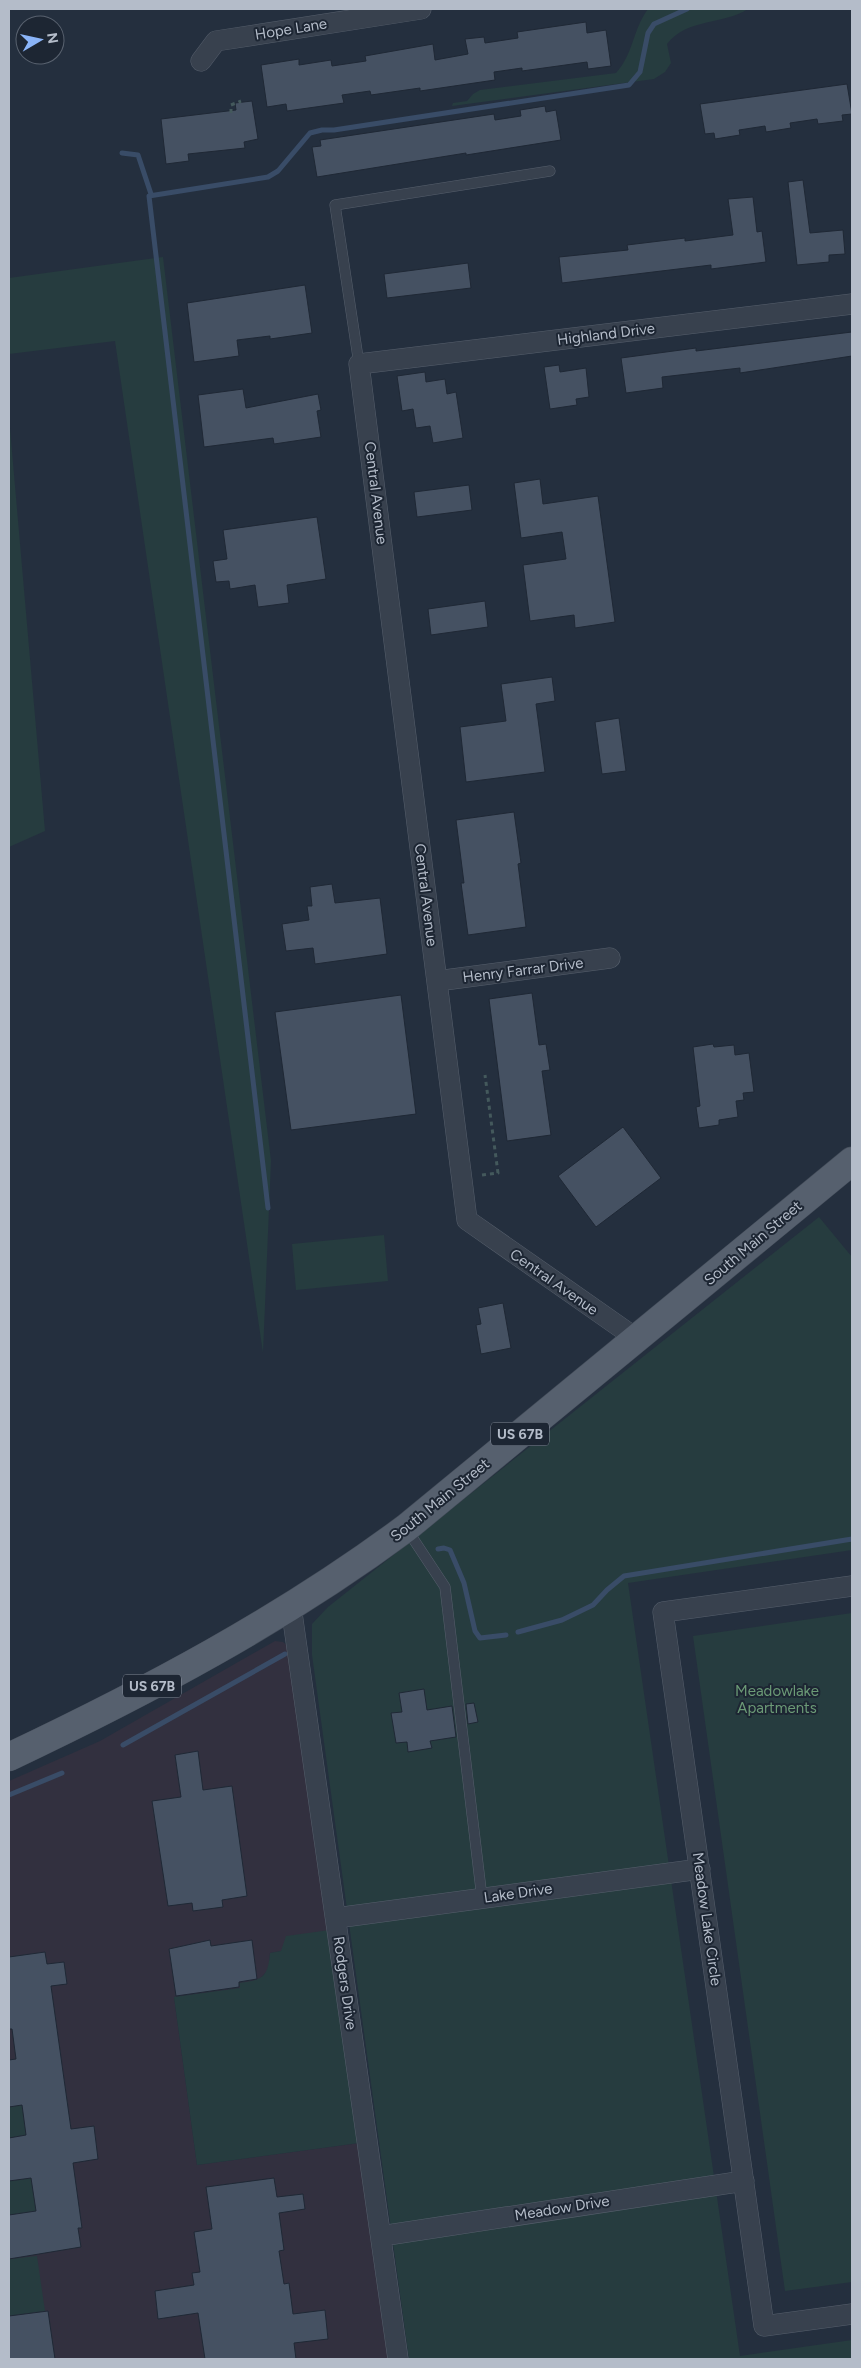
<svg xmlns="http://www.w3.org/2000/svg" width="861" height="2368" font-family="Figtree,sans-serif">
  <rect width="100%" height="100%" fill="#242f3e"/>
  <path fill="#32303f" d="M275,1641L283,1642L289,1647L330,1930L281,1951L270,1953L269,1969L258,1981L240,1983V1988L174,1997L197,2165L359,2143L389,2359H9V1781L100,1741Z"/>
  <path fill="#263c3f" d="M648,9H748C723,25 687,18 667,44L671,63L665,72L654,79L452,106L453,103L467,101L473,94L480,90L616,73C634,53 632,31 648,9Z
    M163,257L271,1161L263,1353L115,341L9,354V278Z
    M9,417L45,831L9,847Z
    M819,1217L852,1257V1550L628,1583L740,2356L852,2340V2359H409L312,1655V1624L328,1607Z
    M384,1235L388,1281L296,1290L292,1244Z
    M852,1613V2282L785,2291L693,1636Z
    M330,1930L359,2143L197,2165L174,1997L240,1988L239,1983C263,1980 268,1977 270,1953L281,1951L286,1936Z
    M22,2105L26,2135L9,2138V2107Z
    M31,2178L36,2211L9,2215V2181Z
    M37,2256L45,2311L9,2316V2259Z"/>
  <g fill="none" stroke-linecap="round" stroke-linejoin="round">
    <path stroke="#394c67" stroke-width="5" d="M122,153L138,155L151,194
      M268,1208L149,196L268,177L278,171L310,133L322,130H334L629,85L640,72L648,33L654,24L687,9
      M438,1549L444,1548L450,1550L464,1583L475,1631L480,1638L506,1635
      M518,1632L562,1620L593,1605L607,1590L624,1576L852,1539
      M123,1745L285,1654
      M9,1795L62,1773"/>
  </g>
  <path fill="#455162" stroke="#1f2835" d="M586,22L587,33L606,30L611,66L588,69L587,62L522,71V68L494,72L495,80L420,91V88L371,95L370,91L342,95L344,103L287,111L286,104L267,107L261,65L299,59V65L331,60L332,66L366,61L365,56L433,44L435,60L468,54L465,39L484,37L485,43L518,38L517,32Z
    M847,84L852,114L842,115L843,121L818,124L817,119L790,123L791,128L766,132L765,126L739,130L740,135L715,139L714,133L705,134L700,104Z
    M252,101L258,139L244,142L245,148L188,154L189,161L166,164L161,119L236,110L235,103Z
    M545,106L546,112L556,110L561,140L466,155V153L317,177L312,147L321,146L320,140L494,114L495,120L521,116L520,110Z
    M803,180L810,233L843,230L845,254L829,255V262L797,265L788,182Z
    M753,197L757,232L762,231L766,262L711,269V265L562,283L559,257L628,250L627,245L685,238V241L733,235L728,199Z
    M468,263L471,288L387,298L384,274Z
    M305,285L312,333L270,339V336L237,340L239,356L194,362L187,303Z
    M852,332V356L740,373V368L662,377L663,388L626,393L621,358L696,348V351Z
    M559,365L560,372L586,368L589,397L576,399L577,405L550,409L544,367Z
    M425,372L426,382L445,379L447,394L456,392L463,438L433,443L430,426L416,428L413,409L402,411L397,376Z
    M243,389L246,408L318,394L321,410L317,411L321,437L274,444L273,438L204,447L198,395Z
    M540,479L543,504L598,496L615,622L575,628L574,615L530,621L523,565L566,559L562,532L521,538L514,483Z
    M469,485L472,510L417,517L414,492Z
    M317,517L326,579L287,585L289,603L258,607L255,585L230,589L229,581L216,582L213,561L227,559L223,530Z
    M485,601L488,627L431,635L428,609Z
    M552,677L555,701L536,704L545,772L466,782L460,727L506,721L501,684Z
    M619,718L626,771L602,774L595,722Z
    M514,812L521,863L518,864L526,927L468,935L461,883H464L456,820Z
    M332,884L335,903L380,898L387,954L315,964L313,948L286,951L282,924L309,920L307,906H312L310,887Z
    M532,993L539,1045L546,1044L550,1070L542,1071L551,1135L507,1141L489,999Z
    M401,995L416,1114L291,1130L275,1012Z
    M713,1044L714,1047L734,1045L735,1055L749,1053L754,1092L743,1093L744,1100L736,1101L738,1117L719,1120V1125L699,1128L696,1107L700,1106L693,1047Z
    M623,1127L661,1178L596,1227L558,1176Z
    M503,1303L511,1348L481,1354L476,1325L481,1324L478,1308Z
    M424,1689L427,1710L452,1706L456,1737L430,1741L432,1748L408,1752L407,1742L396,1743L391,1713L402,1712L399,1693Z
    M474,1703L478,1722L468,1724L466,1704Z
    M198,1751L203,1790L232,1786L247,1896L222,1900L223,1907L193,1911L192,1903L168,1906L152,1801L181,1797L175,1755Z
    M210,1940L211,1946L252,1940L257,1979L239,1982V1987L176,1996L169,1949Z
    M45,1952L47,1964L64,1962L67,1984L51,1986L71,2129L94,2126L98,2159L73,2163L82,2228H78L81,2247L9,2259V2215L36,2211L31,2178L9,2181V2138L26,2135L22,2105L9,2107V2060L16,2059L12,2029H9V1957Z
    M274,2178L277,2197L303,2194L305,2209L279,2213L284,2250L279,2251L284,2284L289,2283L293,2314L325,2310L328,2339L294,2343L296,2359H205L198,2313L158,2319L155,2291L194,2285L192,2273L200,2272L194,2232L212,2229L206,2187Z
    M48,2311L55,2359H9V2316Z"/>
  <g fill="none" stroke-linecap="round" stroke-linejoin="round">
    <defs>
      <path id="service" d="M359,364L335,205L550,171
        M406,1528L445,1587L482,1898"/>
      <path id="minor" d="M201,61L216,41L421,9
        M437,981L610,958
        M637,1339L467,1220L359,364L852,304
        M852,1586L663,1612L764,2326L852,2314
        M291,1606L398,2359
        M336,1918L700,1869
        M381,2236L744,2181"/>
      <path id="primary" d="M9,1757C148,1691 282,1620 406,1528L852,1161"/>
    </defs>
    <use href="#service" stroke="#565f6c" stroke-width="11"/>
    <use href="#minor" stroke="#565f6c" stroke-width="21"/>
    <use href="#primary" stroke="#414a57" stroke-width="29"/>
    <path stroke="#44595c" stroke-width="3" stroke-dasharray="4 4" stroke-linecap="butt" d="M231,113V105L241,101
      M482,1175L498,1173L485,1075"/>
    <use href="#service" stroke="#38414e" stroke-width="10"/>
    <use href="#minor" stroke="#38414e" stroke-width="20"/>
    <use href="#primary" stroke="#56606e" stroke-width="28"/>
  </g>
  <g text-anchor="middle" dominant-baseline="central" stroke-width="4" stroke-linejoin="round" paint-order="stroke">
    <g fill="#1d2633" stroke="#878f9c" stroke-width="1">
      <rect x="491" y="1422.5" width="58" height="23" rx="4"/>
      <rect x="123" y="1674.5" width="58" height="23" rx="4"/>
    </g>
    <g font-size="14" font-weight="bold" fill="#b4bcc9">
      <text x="520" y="1434">US 67B</text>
      <text x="152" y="1686">US 67B</text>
    </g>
    <g font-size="15" fill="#b4bcc9" stroke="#1d2633">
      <text transform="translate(291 29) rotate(-9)">Hope Lane</text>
      <text transform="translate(606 334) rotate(-7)">Highland Drive</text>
      <text transform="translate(376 493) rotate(83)">Central Avenue</text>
      <text transform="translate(426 895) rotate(83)">Central Avenue</text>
      <text transform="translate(523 970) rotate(-7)">Henry Farrar Drive</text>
      <text transform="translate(753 1243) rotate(-40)">South Main Street</text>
      <text transform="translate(554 1282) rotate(35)">Central Avenue</text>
      <text transform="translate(440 1500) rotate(-39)">South Main Street</text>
      <text transform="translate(518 1893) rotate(-8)">Lake Drive</text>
      <text transform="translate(707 1919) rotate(82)">Meadow Lake Circle</text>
      <text transform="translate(345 1983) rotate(82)">Rodgers Drive</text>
      <text transform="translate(562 2208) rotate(-9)">Meadow Drive</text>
    </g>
    <g font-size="15" fill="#6b9a76" stroke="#1d2633">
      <text x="777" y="1691">Meadowlake<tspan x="777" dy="17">Apartments</tspan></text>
    </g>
  </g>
  <rect width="861" height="2368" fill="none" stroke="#b4bcc9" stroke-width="20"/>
  <g transform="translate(40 40) rotate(81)"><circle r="24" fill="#1d2633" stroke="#59626f"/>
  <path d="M0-4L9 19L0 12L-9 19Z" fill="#8ab4f8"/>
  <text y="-8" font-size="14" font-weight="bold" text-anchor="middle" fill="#b4bcc9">N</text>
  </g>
</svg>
